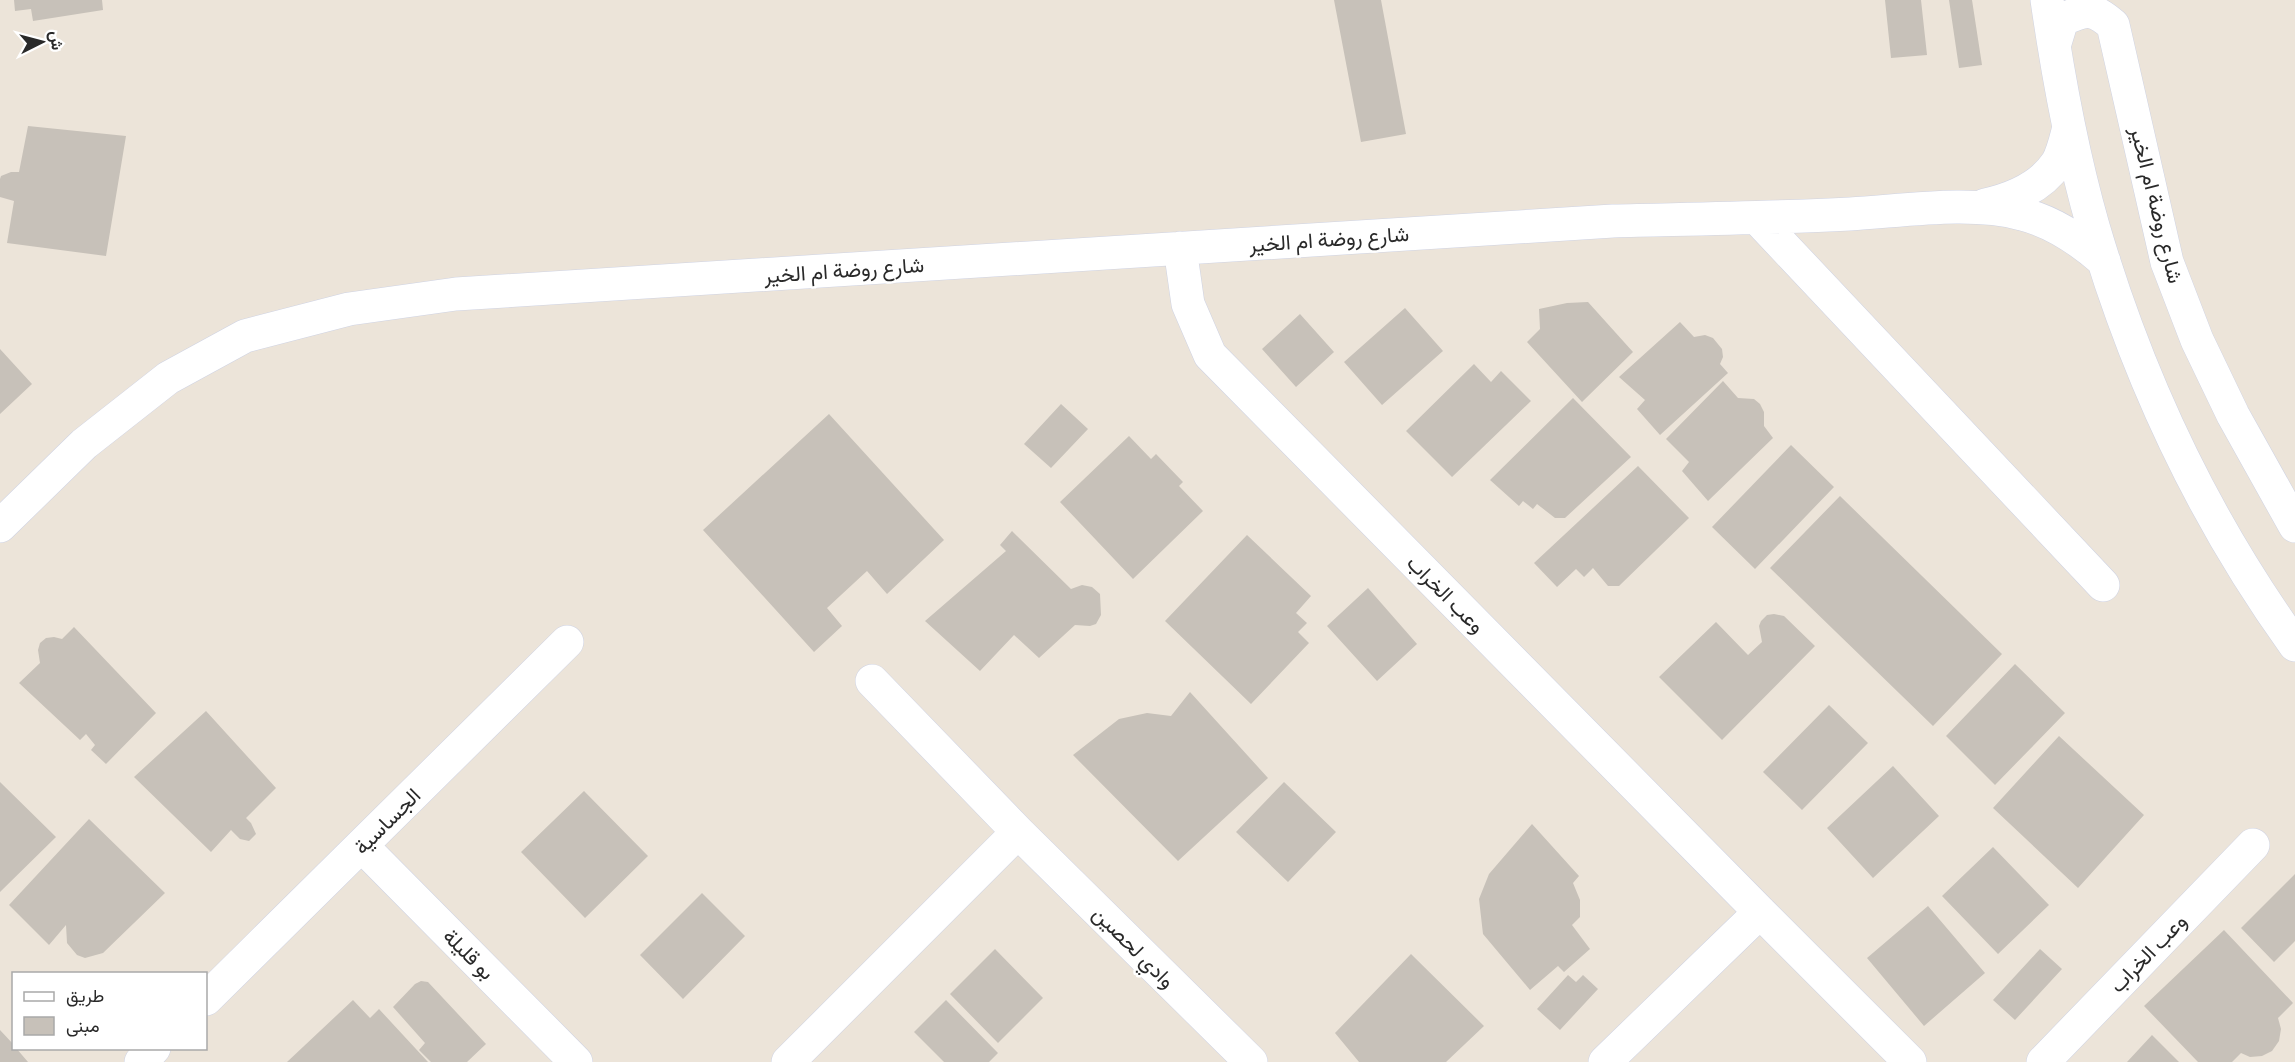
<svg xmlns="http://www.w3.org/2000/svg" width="2295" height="1062" font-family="'Archivo Narrow',Vazirmatn,sans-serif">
  <rect width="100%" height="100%" fill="#ece4d9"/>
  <path fill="#c7c1b9" d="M14,0H102L103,10L33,21L31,9L15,11Z
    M1334,0H1381L1406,134L1361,142Z
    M1885,0H1921L1927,55L1891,58Z
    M1949,0H1972L1982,65L1959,68Z
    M28,126L126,136L106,256L7,243L14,201L0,197V179L1,176L11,172H19Z
    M1588,302L1633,352L1582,402L1527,342L1540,329L1539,309L1567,303Z
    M1405,308L1443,351L1382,405L1344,362Z
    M1300,314L1334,352L1296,387L1262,349Z
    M1680,322L1694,337L1705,335L1713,338L1722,349L1723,357L1720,364L1728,373L1660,435L1637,409L1645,400L1619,377Z
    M0,349L32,384L0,414Z
    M1474,364L1491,382L1501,371L1531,401L1452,477L1406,431Z
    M1723,381L1738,398L1754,399L1760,404L1764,412V426L1773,438L1708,501L1682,471L1689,462L1666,439Z
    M1573,398L1631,457L1565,518H1555L1537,504L1533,509L1523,501L1519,506L1490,480Z
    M1061,404L1088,429L1051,468L1024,444Z
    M829,414L944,540L887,594L867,571L827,608L842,626L814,652L703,530Z
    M1129,436L1151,459L1156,454L1183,482L1179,486L1203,511L1133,579L1060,502Z
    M1791,445L1834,487L1755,569L1712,527Z
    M1638,466L1689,518L1619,586H1608L1593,568L1584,577L1576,569L1557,587L1534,563Z
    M1840,496L2002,654L1933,726L1770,568Z
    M1012,531L1071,589L1082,585L1092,587L1100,594L1101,615L1096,624L1090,626L1075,625L1039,658L1014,635L980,671L925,621L1006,551L1000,545Z
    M1247,535L1311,596L1296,613L1307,623L1298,632L1309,643L1251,704L1165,621Z
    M1368,588L1417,644L1377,681L1327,626Z
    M1774,614L1784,616L1815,646L1722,740L1659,677L1716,622L1748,655L1762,642L1759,626L1761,621L1767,615Z
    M74,627L156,713L106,764L91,750L95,745L86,734L80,740L19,683L40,663L38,650L40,643L46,638L54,637L62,639Z
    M2015,664L2065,713L1995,785L1946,736Z
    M1190,692L1268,778L1178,861L1073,755L1119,719L1147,713L1171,716Z
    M1829,705L1868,743L1802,810L1763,772Z
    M206,711L276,788L246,818L251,823L256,834L249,841L240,839L231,830L211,852L134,777Z
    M2059,736L2144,815L2078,888L1993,808Z
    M1893,766L1939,816L1873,878L1827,828Z
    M0,782L56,837L0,892Z
    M1284,782L1336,832L1288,882L1236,832Z
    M584,791L648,856L585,918L521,852Z
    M89,819L165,893L103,953L85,958L77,955L67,943L66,925L49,945L9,905Z
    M1532,824L1579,876L1573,883L1580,900V917L1572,925L1590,949L1564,972L1558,966L1530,990L1483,934L1479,899L1489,874Z
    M1993,847L2049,905L1998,954L1942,896Z
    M2295,874V941L2274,962L2241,928Z
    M702,893L745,936L683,999L640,955Z
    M1928,906L1985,973L1924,1026L1867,958Z
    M2224,930L2293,1003L2278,1018L2281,1029L2279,1041L2272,1051L2262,1056L2250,1057L2241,1053L2232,1062H2198L2144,1006Z
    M995,949L1043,998L998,1043L950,994Z
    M2040,949L2062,969L2015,1020L1993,1000Z
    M1411,954L1484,1026L1446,1062H1359L1335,1033Z
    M1568,975L1576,982L1583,975L1598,989L1560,1030L1537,1009Z
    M421,981L428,982L486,1044L467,1062H431L419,1050L425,1043L393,1007L415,984Z
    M353,1000L370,1018L379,1009L428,1062H287Z
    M946,1000L998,1053L989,1062H944L914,1032Z
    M0,1030L14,1045V1048H16L28,1062H0Z
    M2152,1035L2179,1062H2127Z"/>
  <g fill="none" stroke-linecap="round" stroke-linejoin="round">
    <defs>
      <path id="street" d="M2047,0C2058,76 2072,153 2093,226C2137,376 2204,519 2295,645
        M2055,43L2062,20C2086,9 2092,7 2113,25L2167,262L2197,340L2233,415L2295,526
        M1985,205C2012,199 2041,187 2057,163C2063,153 2066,138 2069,127
        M1758,219L2103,585
        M1180,248L1188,304L1210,355L1760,912L1910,1062
        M0,526L84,444L168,378L245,336L349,309L456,294L1613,221C1692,219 1771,218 1850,214C1903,211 1971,200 2022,214C2054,222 2080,240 2104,261
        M872,681L1018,832L1251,1062
        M362,846L576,1062
        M206,999L567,642
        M141,1062L154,1048
        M788,1062L1018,832
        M1605,1062L1760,912
        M2043,1062L2253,845"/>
    </defs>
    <use href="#street" stroke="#cfd3e3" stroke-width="34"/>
    <use href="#street" stroke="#fff" stroke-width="33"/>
  </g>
  <g text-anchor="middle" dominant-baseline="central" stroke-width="5" stroke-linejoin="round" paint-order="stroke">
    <g font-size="21" fill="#292929" stroke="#fff">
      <text transform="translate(2157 205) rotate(76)">شارع روضة ام الخير</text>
      <text transform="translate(1329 239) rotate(-4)">شارع روضة ام الخير</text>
      <text transform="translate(844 270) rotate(-4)">شارع روضة ام الخير</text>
      <text transform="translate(1446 594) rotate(45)">وعب الخراب</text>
      <text transform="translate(387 821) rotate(-45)">الجساسية</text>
      <text transform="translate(1134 947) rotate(45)">وادي لحصين</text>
      <text transform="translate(2148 953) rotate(-46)">وعب الخراب</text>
      <text transform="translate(469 954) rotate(45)">بو قليلة</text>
    </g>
  </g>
  <rect x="12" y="972" width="195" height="78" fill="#ffffff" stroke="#a9a9a9" stroke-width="1.5"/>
  <rect x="24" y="992" width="30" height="9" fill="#ffffff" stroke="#a9a9a9" stroke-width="1.5"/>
  <text x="66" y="1002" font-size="18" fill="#292929">طريق</text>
  <rect x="24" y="1017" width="30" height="18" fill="#c7c1b9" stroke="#a9a9a9" stroke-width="1.5"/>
  <text x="66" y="1032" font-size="18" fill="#292929">مبنى</text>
  <g transform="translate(42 42) rotate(84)" stroke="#ffffff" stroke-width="4.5" paint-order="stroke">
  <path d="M0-4.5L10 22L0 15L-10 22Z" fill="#292929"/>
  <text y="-9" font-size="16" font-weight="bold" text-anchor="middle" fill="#292929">ش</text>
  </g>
</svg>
